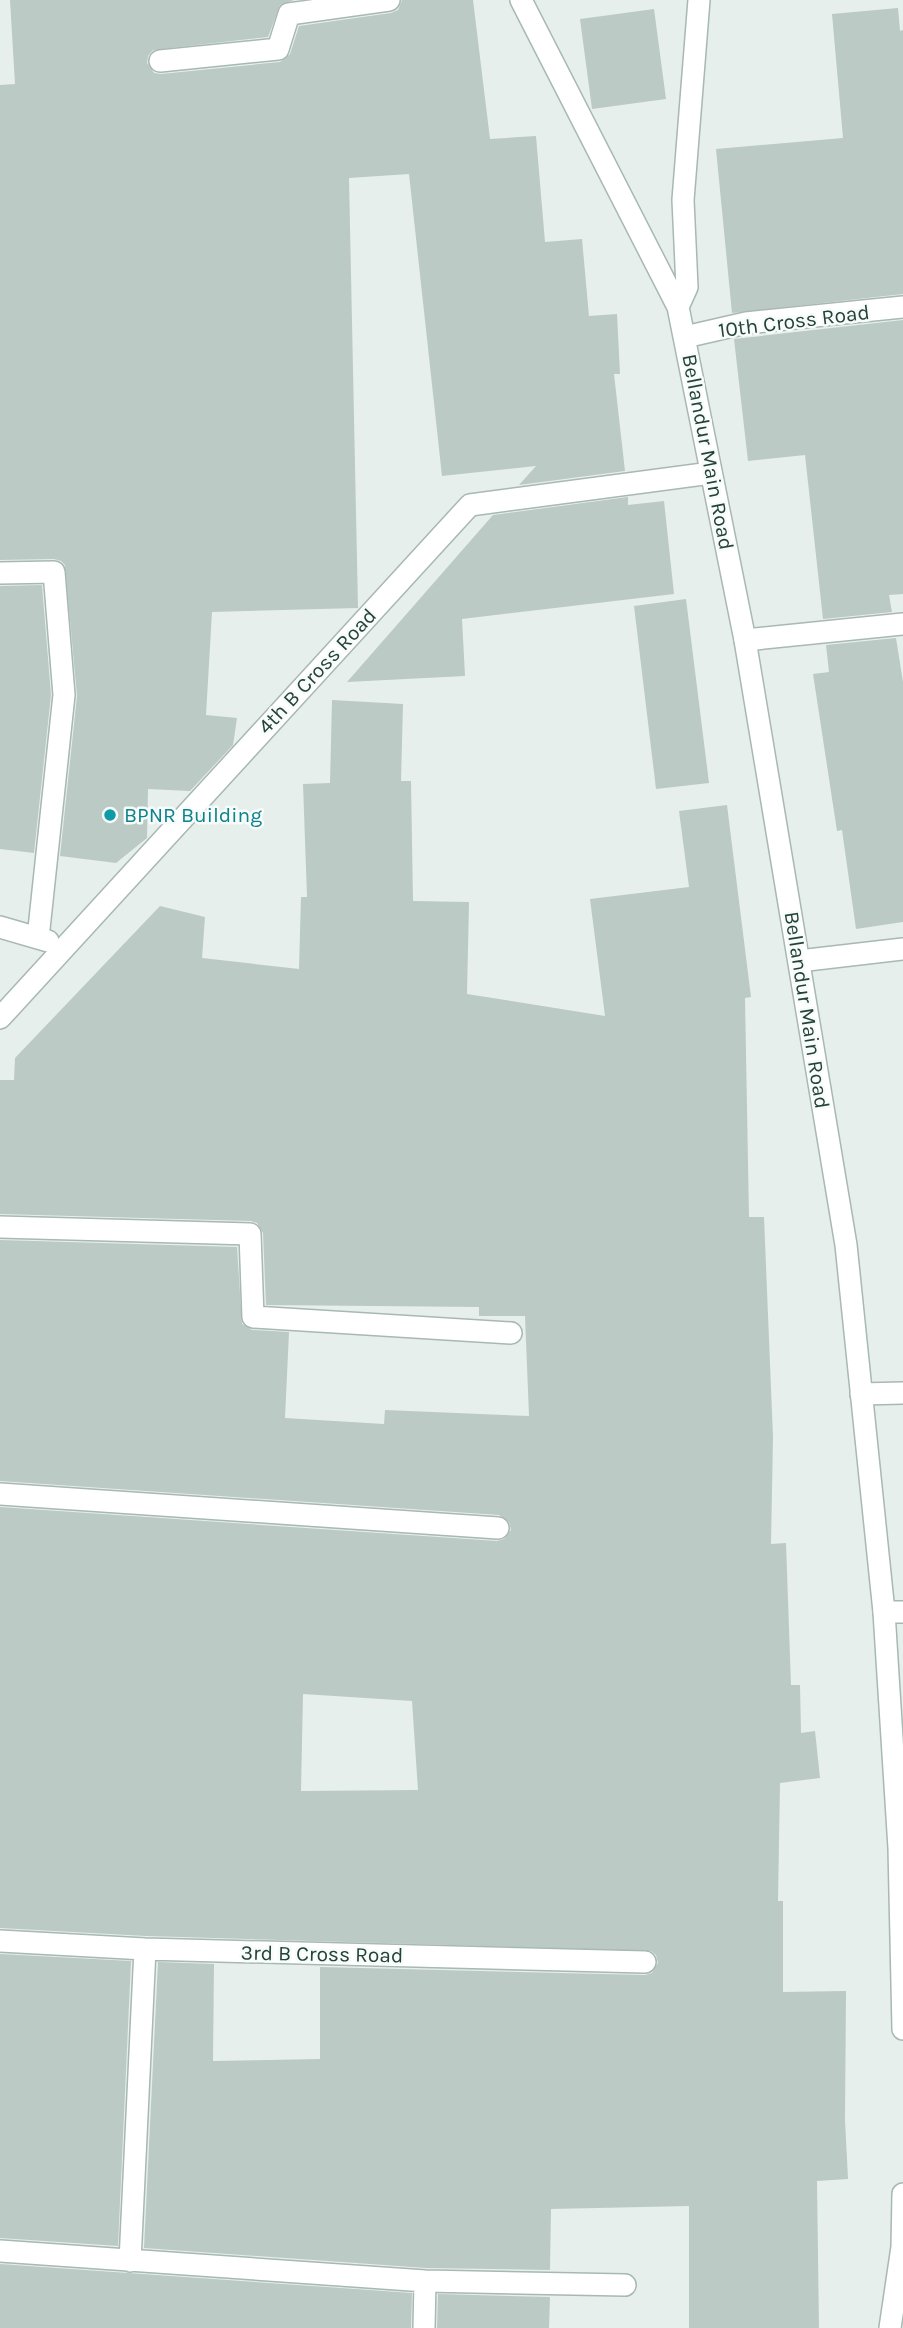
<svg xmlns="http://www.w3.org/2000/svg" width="903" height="2328" font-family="Karla,sans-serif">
  <rect width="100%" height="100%" fill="#e6efeb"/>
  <path fill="#bbcac4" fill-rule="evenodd" d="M10,0H294L280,5L268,37L153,50L148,56L147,63L154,73L161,74L280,62L290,54L299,26L391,13L398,10L402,0H473L490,139L536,136L545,242L582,239L589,316L617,314L620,374H614L625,471L519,485L536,466L442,476L409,174L349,178L358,608L212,612L206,715L237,718L233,745L190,791L148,789L147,838L116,863L60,856L77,696L65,565L61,561L54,559L0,560V85L15,84Z
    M898,8L900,31L903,30V294L732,313L716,149L843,138L832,14Z
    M654,9L666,99L592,109L580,19Z
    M903,320V594L889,595L892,612L823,619L805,455L748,461L734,339Z
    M628,497V505L664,501L674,594L462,619L465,676L347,682L493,515Z
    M42,585L51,695L34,853L0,849V586Z
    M686,599L709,783L656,789L634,606Z
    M896,638L903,682V922L856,929L842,830L837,831L813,674L829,672L826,645Z
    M332,700L403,704L401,781H411L413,901L469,902L467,994L605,1016L590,899L689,887L679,811L727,805L751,997L745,998L749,1217H764L773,1437L771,1544L786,1543L791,1685H800L801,1733L815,1731L820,1778L780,1783L778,1901H783V1992L846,1991L845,2120L848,2179L817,2181L819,2328H689V2206L551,2209L550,2270L426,2268L144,2248L158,1962L214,1964L213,2061L320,2059V1967L645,1975L652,1973L658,1963L656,1955L651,1951L146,1936L0,1928V1507L497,1541L504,1539L511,1530L509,1522L499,1515L0,1481V1240L237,1247L242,1324L252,1330L289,1332L285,1418L384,1424L385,1410L529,1416L525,1316H479V1307L266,1305L263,1233L257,1223L251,1221L0,1214V1080H14L15,1058L160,906L205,917L202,958L299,969L301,897H307L303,784L330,783ZM303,1694L412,1701L418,1790L301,1791Z
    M0,1954L131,1961L118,2246L0,2238Z
    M0,2264L412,2293L411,2328H0Z
    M438,2294L550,2297L549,2328H437Z"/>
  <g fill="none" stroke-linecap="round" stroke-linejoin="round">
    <defs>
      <path id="minor" d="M160,61L278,49L289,14L389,0
        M685,337L746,323L903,307
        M0,573L54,572L64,695L38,938
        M745,640L903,624
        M0,927L48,941
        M799,961L903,949
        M0,1018L470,505L711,473
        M0,1227L250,1234L253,1317L511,1333
        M861,1394L903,1393
        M0,1494L498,1528
        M884,1612H903
        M0,1941L145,1949L645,1962
        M0,2251L425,2281L625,2285
        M130,2261L145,1949
        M424,2328L425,2281"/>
      <path id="tertiary" d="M521,0L678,307L745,640L846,1245L884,1612L899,1848L903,2029
        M678,307L687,287L683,200L699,0
        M890,2328L902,2247L903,2194"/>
    </defs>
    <use href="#minor" stroke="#a8b8b2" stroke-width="24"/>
    <use href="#tertiary" stroke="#a8b8b2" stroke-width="24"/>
    <use href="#minor" stroke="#fff" stroke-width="21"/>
    <use href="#tertiary" stroke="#fff" stroke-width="21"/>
  </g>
  <circle fill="#0f9aa8" stroke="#f7fbf9" stroke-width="2.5" cx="110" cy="815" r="7"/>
  <g text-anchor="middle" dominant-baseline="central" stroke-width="5" stroke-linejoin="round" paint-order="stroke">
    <g font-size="21" fill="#24423a" stroke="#f7fbf9">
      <text transform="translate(794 321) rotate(-7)">10th Cross Road</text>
      <text transform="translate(708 452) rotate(79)">Bellandur Main Road</text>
      <text transform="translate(317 671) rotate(-47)">4th B Cross Road</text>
      <text transform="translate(807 1010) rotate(81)">Bellandur Main Road</text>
      <text transform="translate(322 1954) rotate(1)">3rd B Cross Road</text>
    </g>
    <g font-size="21" fill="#0d838f" stroke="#f7fbf9" text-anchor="start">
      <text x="124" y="815">BPNR Building</text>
    </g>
  </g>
</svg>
